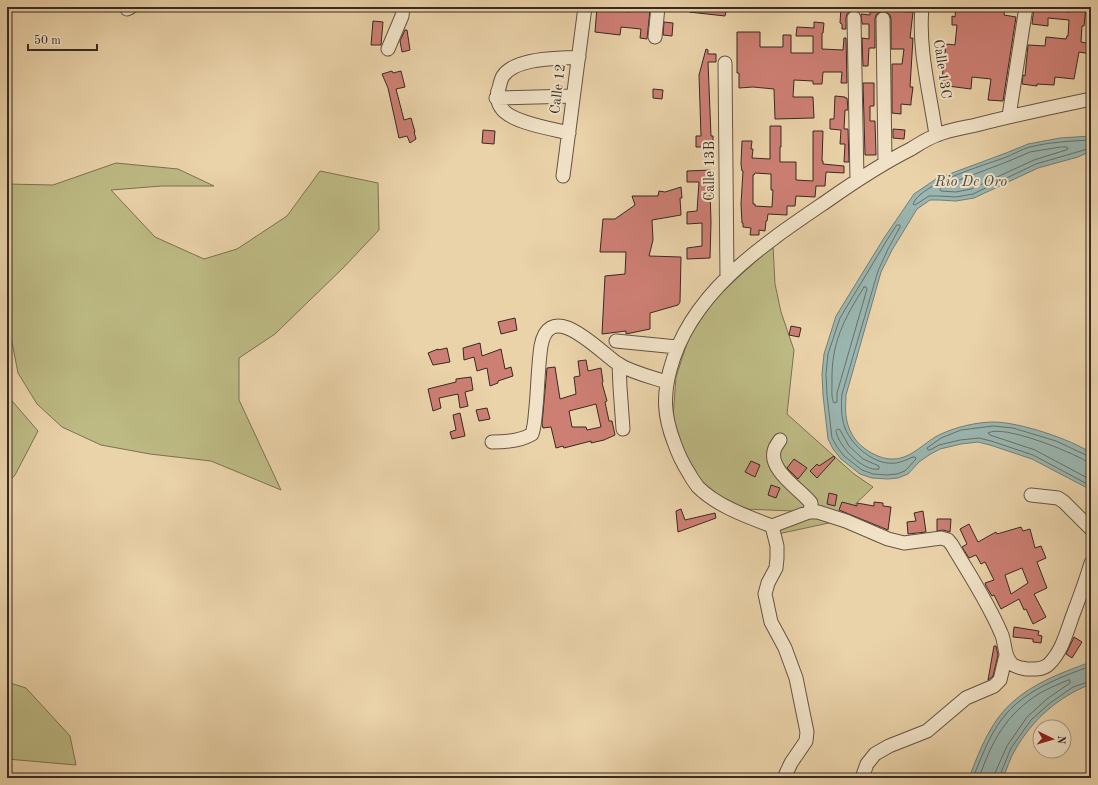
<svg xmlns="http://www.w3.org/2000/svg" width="1098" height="785" font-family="'Old Standard TT',serif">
  <rect width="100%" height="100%" fill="#ead2a9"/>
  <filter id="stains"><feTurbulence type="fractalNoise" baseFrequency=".005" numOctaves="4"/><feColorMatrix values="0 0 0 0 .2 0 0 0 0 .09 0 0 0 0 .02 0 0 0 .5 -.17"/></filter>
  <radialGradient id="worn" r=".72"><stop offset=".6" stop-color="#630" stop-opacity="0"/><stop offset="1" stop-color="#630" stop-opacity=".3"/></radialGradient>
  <path fill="#bdba84" stroke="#7a7254" d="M116,163L178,169L214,186H162L111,190L155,237L204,259L237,249L287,216L320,171L378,183L379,230L343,268L275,334L239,358V400L281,490L211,461L150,454L101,445L62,427L37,404L18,373L11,337L7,328V184L53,185Z
    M773,245L775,284L781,312L794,350L787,414L854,474L873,487L838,521L778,534L793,511L743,509L718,495L699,479L682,452L673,418L676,377L690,334L717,297Z
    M7,395L38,431L15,475L7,484Z
    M7,682L26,688L70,736L76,765L7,759Z"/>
  <path fill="#9ab6b0" stroke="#727e78" d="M1091,136V151L1078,157L1038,168L974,198L956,201L939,200H930L917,209L892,250L881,272L846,395C846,402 845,409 846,416C847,424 850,432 855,439C862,449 880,460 893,459C912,459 925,441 941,434C956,427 977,422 994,422C1018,422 1071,439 1091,453V490L1032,459L990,445L978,442L961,444L940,449L929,455L919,462L908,474L898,478L888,479L872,478L860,474L841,459L833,449L828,439L823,395L822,374L824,354L836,316L884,238L914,194L936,179L1006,153L1028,144L1060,138Z
    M1091,662V684C1058,697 1033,719 1015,750C1010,758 1007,769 1003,778H969C977,757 985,736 998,718C1020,688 1057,674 1091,662Z"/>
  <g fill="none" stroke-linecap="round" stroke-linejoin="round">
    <path stroke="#68706a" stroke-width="1" d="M1091,140C1071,141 1050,142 1030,147C1021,149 1013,155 1004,158C984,165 920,184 913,204L915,205L929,196H939L956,197L973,194L1036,164L1091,148
      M1061,147H1067L1068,149L1066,150L1034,160L971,189L956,192L941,191L940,189L941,187L1009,161L1030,152Z
      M897,225H900V227L888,249L878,271L842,394C841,405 841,417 845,428C852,446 875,466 896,463C902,462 908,459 913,457H915L916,459L905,471L897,474L887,475L873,474L862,470L844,456L837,447L832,438L827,395L826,374L828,354L840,318L887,240Z
      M864,287H866L867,289L837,393V402L834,403C831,398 832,389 832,382C831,343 844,319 864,287Z
      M838,429L840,430L849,446L863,459L879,466V469C863,472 838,446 836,431Z
      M1091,456H1088L1056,441L1013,428L993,426L961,430L941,438L927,448L928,450H930L939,445L960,440L979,438L991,441L1033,455L1091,486
      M1091,461H1086C1071,452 1003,424 988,433L990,435L1035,450L1091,480
      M973,778C981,758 989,736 1002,719C1023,691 1058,678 1091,666
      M979,778C992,741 1005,715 1040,693C1049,688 1059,684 1068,680H1070V683L1047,699L1027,717L1007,746L995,773L994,778
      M999,778L1000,775L1011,748L1031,720L1050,703L1073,687L1091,681"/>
  </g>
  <path fill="#cd7f74" stroke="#372a23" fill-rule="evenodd" d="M597,7H611L610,10L629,12V7H641V9L650,10L647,39L640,38L641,29L621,27L620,35L595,32Z
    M690,7H727L725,16L689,12Z
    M841,7H850L851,11L847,14L846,18V29H842V24L840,23Z
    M956,7H1005L1004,15L1016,17L1003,101L988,100L991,79L972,77L971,89L940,85L941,79H942L946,44L955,45L957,25H952V16L955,17Z
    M1034,7H1047V9L1070,12L1071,7H1086L1084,26H1082L1081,42L1091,44V54L1079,52L1074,79L1055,77L1054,85L1037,84V86L1022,84L1023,75L1025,76L1028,45L1045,46L1046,37L1066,39L1067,36H1068L1069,20L1048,18V26L1032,24Z
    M888,11L913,12L910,38H913L910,87H913L911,102V105L901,104V114L892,113V64H902L904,49H891V19L890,15L886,12Z
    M870,12H880L876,15L875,19V48H869L868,66H863L862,38L869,39V24H862L861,14L870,15Z
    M373,21L383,22L381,45H371Z
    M664,22L673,23L672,36L663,35Z
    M814,22L824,23L823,33H822V49L843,50L844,38H846L847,83H841L842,72H823L822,84H813V81L794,80L793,97H813L814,118L775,119L774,89L753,87L739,88V73H737V32H760V47H783V35H791V53H813V36H796L797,27L814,28Z
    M405,30H407L410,50L402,52L400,41Z
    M706,49L708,50V54H716V62H708L711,136H713V147H696V136H701L699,75Z
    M392,71L393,73L401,71L405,87L396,89L404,120L411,118L415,132H414L416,139L410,143L407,136L399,138L388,88L382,74Z
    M863,83H874V106H870V121H875L876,155H865Z
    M653,89L663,90L662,99L653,98Z
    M835,96L845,97V98H847L848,110H845L844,129H848L849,162H844L845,144H840L841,130L830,129V119H834Z
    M770,126H781V147H780V162H796V180L813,181V131H823L822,161H823V164L844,166V173L826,172L825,186H816L815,197L796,196L795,206H787V215L768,214L767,221H766L765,231L759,230V235H750L751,228L743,227V223H742L741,204L743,171H742L741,164L742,141H752L751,149H753L752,158L770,159ZM755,173L771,174V190H773L772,207L755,206V204H753V175H754Z
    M893,129L905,130L904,139L893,138Z
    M483,130L495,131L494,144L482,143Z
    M711,170L710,192L711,222L710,258L687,259V248L702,246V223L687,224V212L697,211L699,182H687V171Z
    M681,187L682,198H680L681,215L652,220L653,240L649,256L681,257L680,302L678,305L650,313V329L626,334V331L602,334L605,276L625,274L626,252H600L603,219H615L635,205L632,196H658L659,191L665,192Z
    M515,318L517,330L501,334L498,322Z
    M791,326L801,328L799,337L789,335Z
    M480,343L482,356L501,349L505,369L511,367L513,376L498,381V383L490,386L487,368L477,371L474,357L464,360L463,348Z
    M447,348L450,362L433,365L428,353L438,349V350Z
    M586,360L588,371L601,368L603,382L602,383L607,401L605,402L609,421H612L615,435L604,440L591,443V441L564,448L563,446L556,448L551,427L543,428L542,424L547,368L555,367L560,399L576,394L574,377L580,376L578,361ZM596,404L601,427L587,430L586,427H572L569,411Z
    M471,377L473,390L465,392L468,406L460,408L458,394L439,398L441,408L433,411L428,389L456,382V379Z
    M487,408L490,419L479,421L476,410Z
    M460,413L465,436L452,439L450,432L456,430L453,415Z
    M834,456L835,458L817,478L810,471L817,464L819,466Z
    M794,459L807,468L798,479L787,468Z
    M751,461L760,465L755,477L745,472Z
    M771,485L780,488L776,498L768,495Z
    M829,493L837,495L835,506L827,504Z
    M842,502L857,506V503L874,506V502L883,503V506L891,507L888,530L839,510Z
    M681,509L685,520L715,513L716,518L678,532L676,511Z
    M923,511L926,532L908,534L907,522L916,521L914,513Z
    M937,519H951L950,532L943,530L937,531Z
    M969,524L978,542L996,532L997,534L1021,527L1023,531L1030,529L1035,548L1041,546L1046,558L1037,562L1047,588L1034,594L1046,617L1033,624L1026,609L1024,610L1019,599L1001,609L994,595L992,596L986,586L985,583L994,580L985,562L981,564L976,555L969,558L962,547L967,544L960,529ZM1022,568L1028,583L1011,594L1005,575Z
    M1014,627L1039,631L1038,635L1042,636L1041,643L1033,642V639L1013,637Z
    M1074,637L1082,642L1072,658L1066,654Z
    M994,646H996L998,655L993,676L988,680Z"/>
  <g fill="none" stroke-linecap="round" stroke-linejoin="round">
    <defs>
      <path id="minor" d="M922,7C918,50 930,93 936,135
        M127,9L131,7
        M854,18L857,180
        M883,19L885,162
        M655,37L658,7
        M388,49L402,16L403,7
        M725,63L727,278
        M496,98L573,96
        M1091,99C1053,107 1014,115 976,125C963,128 949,130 937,135C928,138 919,144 911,149C881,164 854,182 827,201C764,244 690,292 670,370C663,396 664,416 674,442C678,454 683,464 690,475C692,479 695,483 698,487C717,506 748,517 772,526L809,512H818L846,521L888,539L904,543L941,538L948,540L952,545C969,574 988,602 1001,633C1006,643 1003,656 1012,664C1015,667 1022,668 1026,669C1034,669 1043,670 1049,664C1063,650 1067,630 1074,612C1080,596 1086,580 1091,563
        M1009,116L1026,7
        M569,133C552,129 517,123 505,112C498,106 495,96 499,88C500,84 501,79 503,76C516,57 558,59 579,57
        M563,176L585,7
        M616,341L677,347
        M619,364L620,387L623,429
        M780,440C778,443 776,446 775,448C766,469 800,489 811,503V507L809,512
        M492,442C505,442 521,441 532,434C535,425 535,416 536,407C538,387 538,366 541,346C550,297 600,352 618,364C633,373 651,377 667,382
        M1031,495L1058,498L1064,502L1091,529
        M772,526L777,546V558L776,568L768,583L765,594L771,622L785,648L796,678L807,732L806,741L791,763L784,778
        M862,778L867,764L875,754L889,746L927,731L966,698L994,686L1000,680L1006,655"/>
    </defs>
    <use href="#minor" stroke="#645444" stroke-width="15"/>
    <use href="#minor" stroke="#f1e2c7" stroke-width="13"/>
  </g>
  <g text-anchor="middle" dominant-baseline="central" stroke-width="4" stroke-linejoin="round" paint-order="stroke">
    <g font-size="14" fill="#372a23" stroke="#f1e2c7">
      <text transform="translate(942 69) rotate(82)">Calle 13C</text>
      <text transform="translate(558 89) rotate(-83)">Calle 12</text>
      <text transform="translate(710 171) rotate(-90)">Calle 13B</text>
    </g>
    <g font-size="15" font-style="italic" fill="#504d46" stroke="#f1e2c7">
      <text x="971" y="182">Rio De Oro</text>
    </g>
  </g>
  <rect width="1098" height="785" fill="none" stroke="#ead2a9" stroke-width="24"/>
  <rect x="8" y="8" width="1082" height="769" fill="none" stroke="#372a23" stroke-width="2"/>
  <rect x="12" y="12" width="1074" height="761" fill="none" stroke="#372a23"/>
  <g transform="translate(1052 739) rotate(95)"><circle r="19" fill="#f1e2c7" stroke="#a79885"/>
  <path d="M0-3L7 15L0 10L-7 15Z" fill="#8f2418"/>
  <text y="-6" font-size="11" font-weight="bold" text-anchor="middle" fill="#372a23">N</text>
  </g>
  <path d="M28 44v6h69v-6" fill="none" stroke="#372a23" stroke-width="2"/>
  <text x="34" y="44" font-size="12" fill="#372a23" stroke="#f1e2c7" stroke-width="3" paint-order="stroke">50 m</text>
  <rect width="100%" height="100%" filter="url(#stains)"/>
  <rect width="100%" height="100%" fill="url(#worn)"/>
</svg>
